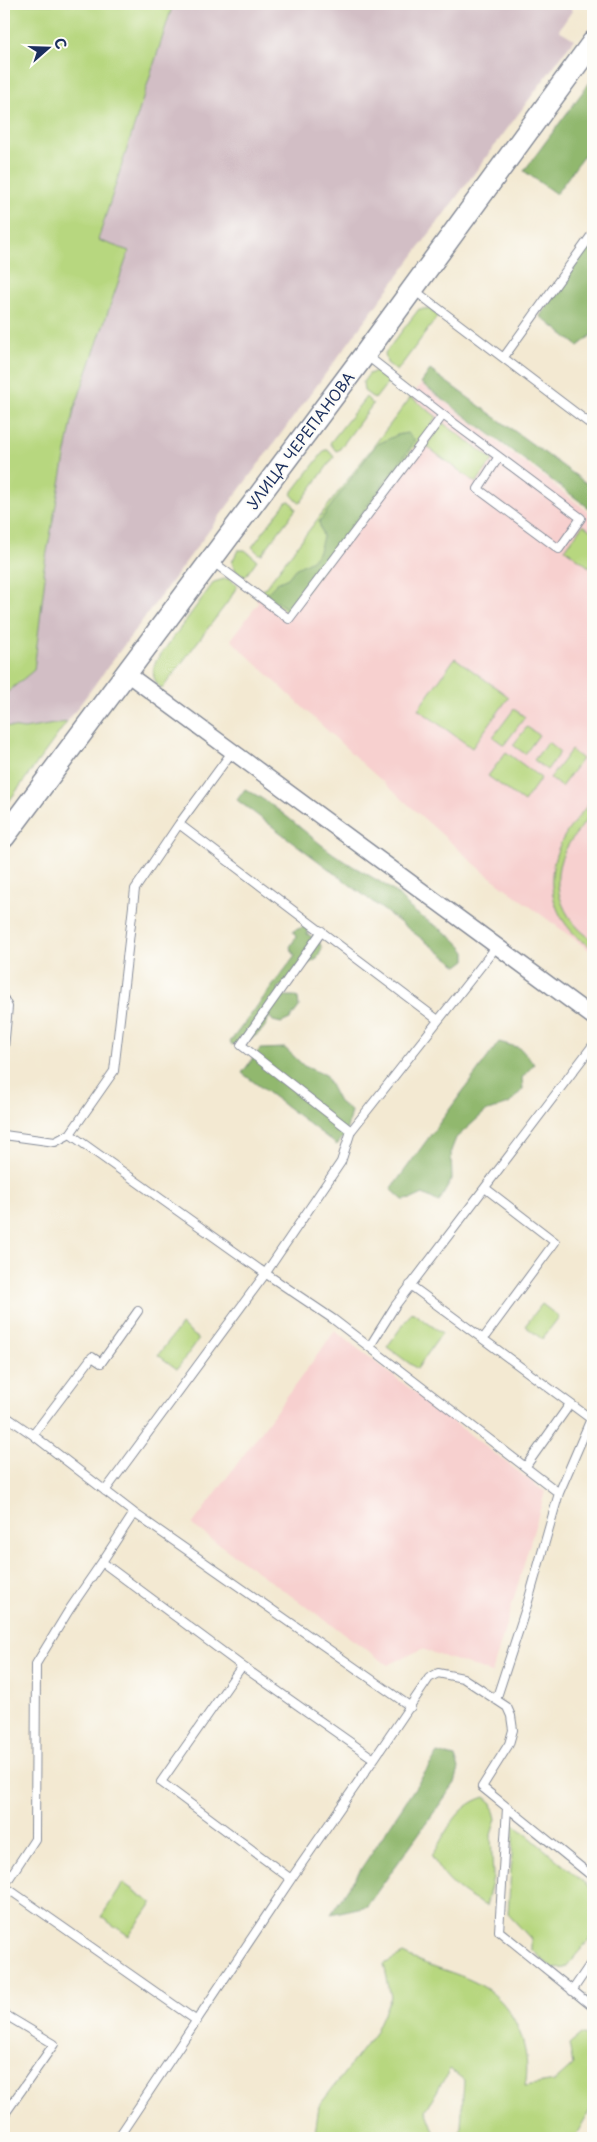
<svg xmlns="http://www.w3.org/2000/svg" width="597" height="2142" font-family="'Playpen Sans',sans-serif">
  <rect width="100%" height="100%" fill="#fdfcf7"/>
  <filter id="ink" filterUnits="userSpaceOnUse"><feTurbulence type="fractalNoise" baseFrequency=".02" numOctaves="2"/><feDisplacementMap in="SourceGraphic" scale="10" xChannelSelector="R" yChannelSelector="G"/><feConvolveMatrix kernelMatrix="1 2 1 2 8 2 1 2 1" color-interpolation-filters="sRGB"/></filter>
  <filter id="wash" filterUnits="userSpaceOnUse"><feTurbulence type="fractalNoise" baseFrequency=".0096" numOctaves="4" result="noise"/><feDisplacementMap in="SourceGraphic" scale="20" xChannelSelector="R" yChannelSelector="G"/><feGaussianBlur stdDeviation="1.12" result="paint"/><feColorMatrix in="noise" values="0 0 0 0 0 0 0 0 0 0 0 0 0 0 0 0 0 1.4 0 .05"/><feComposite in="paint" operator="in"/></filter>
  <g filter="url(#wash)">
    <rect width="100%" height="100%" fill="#f3e9d2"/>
    <path fill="#f7d0cf" d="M421,384L593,515V953L485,873L364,765L231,640L259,602L256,600Z
      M335,1331L545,1492L492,1673L422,1649L388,1665L192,1525Z"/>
    <path fill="#d2bec5" d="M173,4H569L572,11L559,30L574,39L67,722L24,729L4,726V695L34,670L43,573L74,410L129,251L98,241Z"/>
    <path fill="#b7d77f" stroke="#69836e" d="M4,4H173L98,240L129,251L74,410L43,573L45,577L34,670L4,695Z
      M419,309H429L438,316L397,371L387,363L385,353Z
      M374,372L382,374L390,380L375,399L364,391L363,382L369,374Z
      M366,397L373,404L339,450L336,451L330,443Z
      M411,397L437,417L289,614L261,593Z
      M443,423L493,460L476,483L426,446Z
      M325,450H328L334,457L301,502H298L291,494Z
      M290,501L296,509L262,554H259L252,547L286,502Z
      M583,525L593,532V570L565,549Z
      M238,550H245L257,560L245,577L236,571L232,562Z
      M224,579H229L237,586L230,599L162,689C153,682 151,671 156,661L214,582Z
      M455,658L509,697L472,748L418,709Z
      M514,709L525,717L504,745L493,737Z
      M67,722L4,808V726L24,729Z
      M527,727L539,735L525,754L513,745Z
      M548,742L560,752L547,770L534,760Z
      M571,750L582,759L561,787L550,778Z
      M506,752L541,778L524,802L488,776Z
      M593,798C593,819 577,829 567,847C547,880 561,920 593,940V948C549,923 540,874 567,832C575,820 585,809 593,798Z
      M542,1304L559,1317L542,1339L525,1326Z
      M412,1312L442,1333L417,1369L387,1347Z
      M181,1325L199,1339L177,1369L158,1355Z
      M485,1797L492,1803L496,1819L491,1835L493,1877L486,1906C461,1893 445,1882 432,1856C447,1831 456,1806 485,1797Z
      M514,1824L593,1890V1935L565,1968L553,1969L531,1949V1939L508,1914Z
      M123,1883L152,1903L129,1936L101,1917Z
      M403,1954C452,1978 497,1974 520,2033C526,2050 529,2068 525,2086L555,2081L573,2065L569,2044L581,2034L593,2039V2099L592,2107L574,2138H457L461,2127L464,2080L450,2069L426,2110L434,2131L433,2138H314L319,2106L375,2033L391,1997L384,1964Z"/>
    <path fill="#91b86e" stroke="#567466" d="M593,78V143L556,194L524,171Z
      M593,240V334L578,346L540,316Z
      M430,370L593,488V511L421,383Z
      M407,433L415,440L411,447L289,610L266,594L277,583L288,578L295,569L312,560L319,551L323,537L319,522L376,445L397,435Z
      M245,789C282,807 310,840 346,862C362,872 383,882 397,894C404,901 408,907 416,913C433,925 454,935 466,952V960L458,966L237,800Z
      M308,925L307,934L319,941L322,949L317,959L301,967L291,981L277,988L282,996H295L298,998L299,1007L290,1019L281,1023L273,1021L269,1016C265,1035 249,1040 232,1045L230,1042L295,956L290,947L296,937L293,931Z
      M499,1042L520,1048L534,1064L522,1078L523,1089L509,1104L485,1112L456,1138L451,1151L452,1179L439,1202L423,1194L412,1199L403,1200L391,1189Z
      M285,1048L304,1066L325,1075L339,1102L351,1111L346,1133L337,1145L242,1073L260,1049Z
      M438,1753L455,1757L459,1769L455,1783L367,1906L331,1914Z"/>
  </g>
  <g filter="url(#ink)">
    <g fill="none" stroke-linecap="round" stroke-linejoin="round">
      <defs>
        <path id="lane" d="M414,290L593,426
          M504,357L593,233
          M443,415L581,518L559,549L478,489L498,458
          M212,561L289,619L443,415L366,355
          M232,752L179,824L438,1020
          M322,931L241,1045L351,1131
          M4,999L8,1007L4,1048
          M70,1134L114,1071L135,889L179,824
          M4,1135L55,1142L70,1134L259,1269L333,1319L559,1493
          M410,1285L591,1419
          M483,1339L555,1242L485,1188
          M370,1346L395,1306L593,1045
          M4,1415L33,1435L134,1513L411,1707
          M33,1435L92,1357L101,1363L138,1311
          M526,1466L570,1404
          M105,1491L263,1277L341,1162L351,1131L497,946
          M242,1666L161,1782L291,1879
          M496,1700L527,1605L559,1493L593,1414
          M374,1759L429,1678L438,1673L463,1678L507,1707L511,1716L513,1730L509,1744L482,1787L593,1877
          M507,1808L499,1931L593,2007
          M4,1886L35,1839L36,1664L69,1610L102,1562
          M4,1886L197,2021
          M572,1991L593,1960
          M4,2014L54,2044L4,2115
          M118,2138L291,1879L374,1759L242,1666L102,1562L134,1513"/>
        <path id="street" d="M126,673L593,1017"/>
        <path id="secondary" d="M4,837L365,354L593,42"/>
      </defs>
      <use href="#lane" stroke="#878c98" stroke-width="10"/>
      <use href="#street" stroke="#878c98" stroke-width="18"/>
      <use href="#secondary" stroke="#878c98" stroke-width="24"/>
      <use href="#lane" stroke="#fff" stroke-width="8"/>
      <use href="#street" stroke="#fff" stroke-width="15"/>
      <use href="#secondary" stroke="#fff" stroke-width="21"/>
    </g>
  </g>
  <g text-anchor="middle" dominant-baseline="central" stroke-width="4.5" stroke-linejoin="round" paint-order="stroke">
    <g font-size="15" fill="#1b2f5e" stroke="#fdfcf7">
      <text transform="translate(300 440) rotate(-53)">УЛИЦА ЧЕРЕПАНОВА</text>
    </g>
  </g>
  <rect width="597" height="2142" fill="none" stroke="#fdfcf7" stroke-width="20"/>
  <g transform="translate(48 48) rotate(70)" stroke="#fdfcf7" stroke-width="4" paint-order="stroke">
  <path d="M0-4L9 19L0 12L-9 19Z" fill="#1b2f5e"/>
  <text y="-8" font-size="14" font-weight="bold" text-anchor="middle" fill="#1b2f5e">С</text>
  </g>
</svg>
